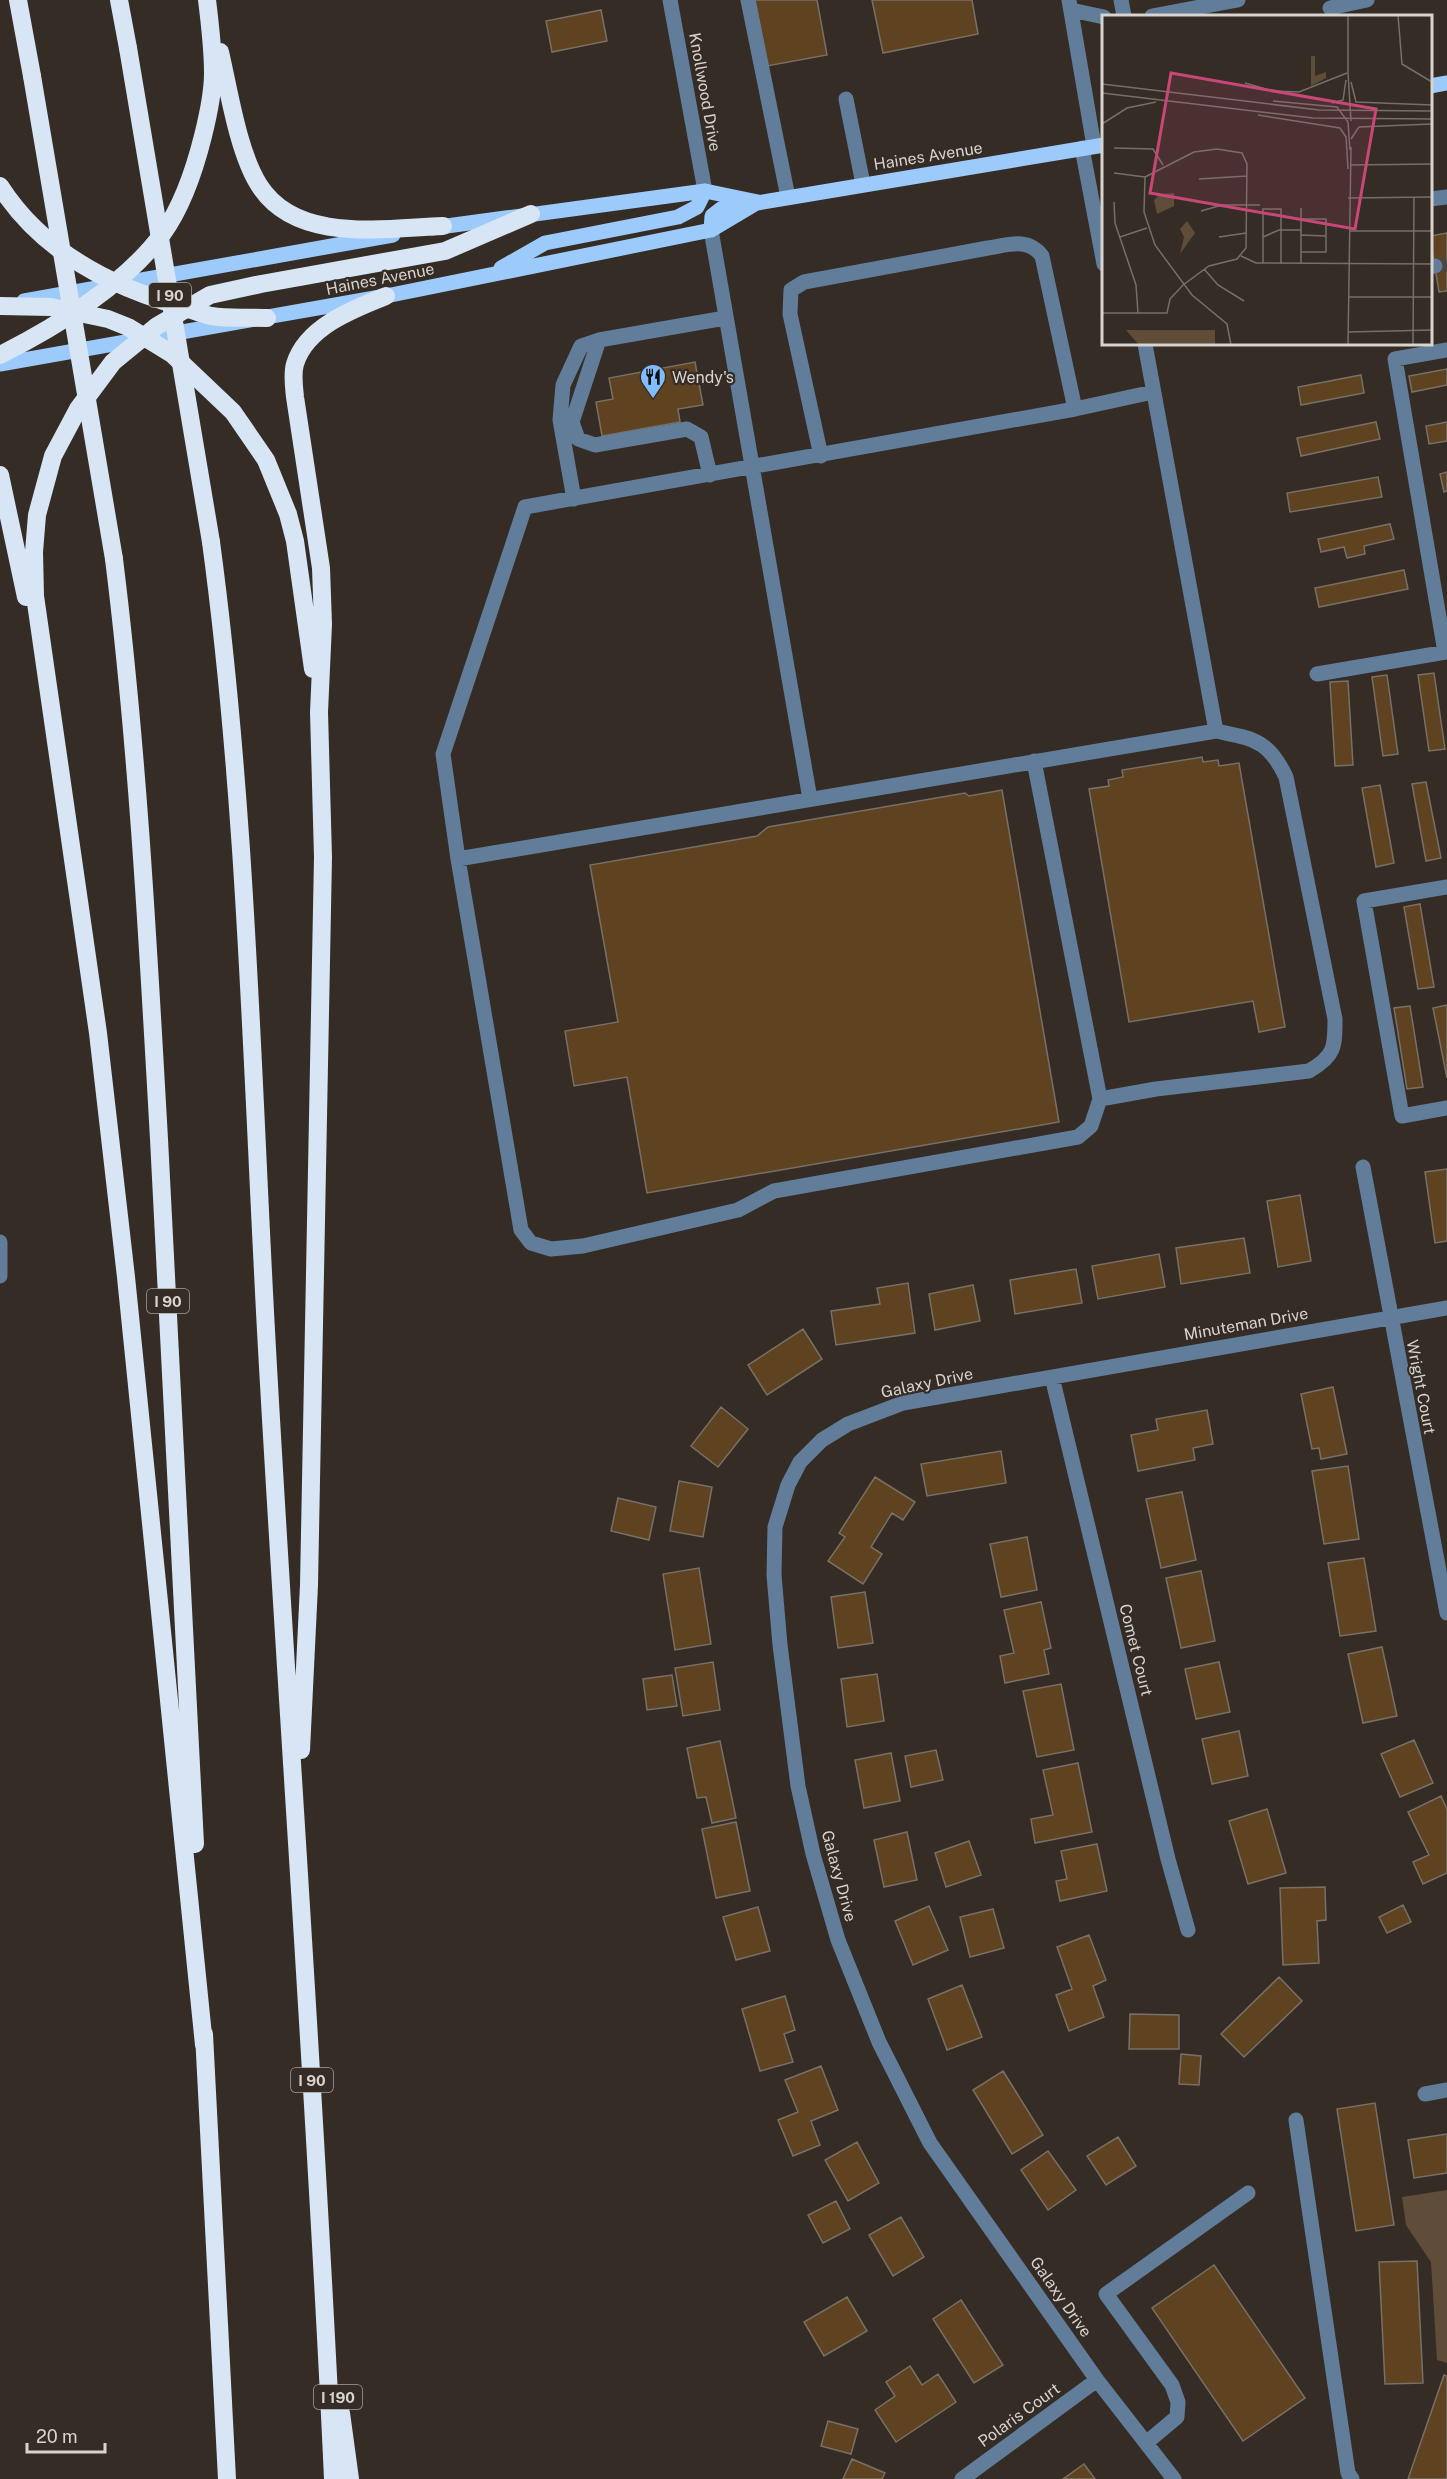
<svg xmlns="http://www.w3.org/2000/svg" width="1447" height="2479" font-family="'Public Sans',sans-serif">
  <rect width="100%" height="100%" fill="#342c25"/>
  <path fill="#5f4d39" d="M1447,2190V2363L1437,2360L1431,2262L1406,2225L1402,2197Z"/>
  <path fill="#5f4220" stroke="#787067" stroke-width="1.5" d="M755,0H817L827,55L767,66Z
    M872,0H972L978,34L883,53Z
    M601,10L607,41L552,52L546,21Z
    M1447,233V291L1439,292L1430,236Z
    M695,362L703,405L678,409L680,422L602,436L596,402L613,399L609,378Z
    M1447,369V385L1412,392L1409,376Z
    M1361,375L1364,393L1301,405L1298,387Z
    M1376,422L1380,439L1301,456L1297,438Z
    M1447,422V441L1429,444L1426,426Z
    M1447,472V491L1444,492L1440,474Z
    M1378,477L1382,497L1290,512L1287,493Z
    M1390,524L1394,539L1364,546L1365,554L1347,558L1344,547L1321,552L1318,539Z
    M1404,570L1408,589L1319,607L1315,588Z
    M1434,673L1445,749L1429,751L1418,675Z
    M1387,675L1398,754L1383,756L1372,677Z
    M1348,681L1353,765L1335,766L1330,682Z
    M1202,757L1203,762L1218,760L1219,766L1239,763L1285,1027L1259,1032L1253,1001L1129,1022L1089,789L1109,786L1108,780L1123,777L1122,770Z
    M1426,782L1441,858L1426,861L1412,784Z
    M1380,785L1394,863L1376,867L1362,788Z
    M1002,790L1059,1122L647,1193L627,1077L574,1086L565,1031L618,1022L590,865L757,836L768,827L965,793L969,796Z
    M1420,904L1434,987L1418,989L1404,907Z
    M1447,1005V1078L1433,1008Z
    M1410,1006L1423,1087L1407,1089L1394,1008Z
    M1447,1169V1241L1435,1243L1425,1172Z
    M1300,1195L1311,1261L1278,1267L1267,1201Z
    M1244,1238L1250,1273L1181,1284L1176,1248Z
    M1159,1254L1165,1287L1098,1299L1092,1266Z
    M1076,1269L1082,1303L1015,1314L1010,1280Z
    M908,1283L915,1333L836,1345L831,1311L880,1304L877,1288Z
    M973,1285L980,1321L935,1330L929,1294Z
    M803,1329L822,1359L767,1395L748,1365Z
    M1333,1387L1347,1454L1321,1459L1319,1448L1312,1449L1301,1394Z
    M721,1407L748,1429L718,1467L691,1446Z
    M1207,1410L1213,1444L1193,1448L1195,1460L1138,1471L1131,1435L1158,1430L1156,1419Z
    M1001,1451L1006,1483L927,1496L921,1464Z
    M1348,1466L1359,1539L1324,1544L1312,1471Z
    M875,1477L915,1502L903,1520L892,1513L871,1547L882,1554L863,1584L828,1561L845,1537L839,1533Z
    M679,1481L712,1487L703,1537L670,1531Z
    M1182,1492L1196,1560L1161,1568L1146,1499Z
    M618,1498L656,1507L649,1540L611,1531Z
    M1027,1537L1037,1590L1001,1597L990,1544Z
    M1364,1558L1376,1631L1340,1636L1328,1563Z
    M699,1568L711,1644L675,1650L663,1574Z
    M1201,1571L1215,1641L1181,1648L1166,1578Z
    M865,1592L873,1643L838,1648L831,1597Z
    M1041,1602L1051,1648L1044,1650L1049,1674L1005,1683L1000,1656L1014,1653L1004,1610Z
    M1382,1647L1397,1716L1363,1723L1348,1654Z
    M713,1662L720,1710L683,1716L675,1668Z
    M1219,1662L1230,1712L1196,1719L1185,1669Z
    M877,1674L884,1721L847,1727L841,1679Z
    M672,1675L677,1706L647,1710L643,1679Z
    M1061,1684L1074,1750L1037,1757L1023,1691Z
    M1239,1731L1248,1776L1212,1784L1202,1739Z
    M1414,1740L1433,1783L1400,1797L1381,1754Z
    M720,1741L736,1818L712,1823L706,1797L697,1798L687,1748Z
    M936,1750L943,1780L911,1787L905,1756Z
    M891,1753L900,1801L864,1808L855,1760Z
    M1078,1763L1092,1832L1035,1843L1031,1819L1053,1815L1043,1770Z
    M1441,1796L1447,1809V1873L1423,1884L1413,1862L1429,1855L1408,1812Z
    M1267,1809L1286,1873L1248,1884L1229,1821Z
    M736,1822L750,1891L716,1898L702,1829Z
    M907,1832L917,1880L884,1887L874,1840Z
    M969,1841L981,1875L946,1887L935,1853Z
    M1097,1844L1107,1891L1060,1901L1056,1881L1067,1879L1061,1851Z
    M1325,1887L1326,1920L1317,1921L1319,1963L1283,1965L1280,1888Z
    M1403,1905L1411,1922L1387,1933L1379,1917Z
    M929,1906L948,1950L913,1965L895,1921Z
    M758,1907L770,1951L736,1960L723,1917Z
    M993,1909L1004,1948L970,1957L960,1917Z
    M1089,1935L1106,1980L1093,1986L1104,2017L1069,2031L1056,1995L1072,1989L1057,1947Z
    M1279,1977L1302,2001L1244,2057L1221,2034Z
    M962,1985L982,2037L947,2050L928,1999Z
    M785,1996L795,2030L784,2034L793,2062L760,2071L742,2009Z
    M1130,2014L1179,2015V2049H1129Z
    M1181,2054L1201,2056L1199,2085L1179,2084Z
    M821,2066L838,2110L811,2121L820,2145L793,2156L778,2120L798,2112L785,2080Z
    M1003,2071L1043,2135L1012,2154L973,2090Z
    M1375,2103L1394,2225L1356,2231L1337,2109Z
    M1447,2134V2173L1414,2178L1408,2140Z
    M1118,2137L1136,2166L1106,2185L1087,2156Z
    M857,2142L879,2183L848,2201L825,2160Z
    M1048,2151L1076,2190L1048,2210L1021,2170Z
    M836,2201L850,2229L823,2243L808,2215Z
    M901,2217L924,2257L893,2276L869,2235Z
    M1417,2261L1423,2383L1385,2384L1379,2262Z
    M1214,2265L1305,2398L1243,2441L1152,2308Z
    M847,2297L867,2331L824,2356L804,2322Z
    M961,2300L1003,2365L974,2383L933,2319Z
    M910,2366L922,2385L938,2374L956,2402L896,2442L875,2410L895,2396L886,2382Z
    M1444,2375L1447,2376V2479H1408Z
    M828,2421L858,2429L851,2454L821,2446Z
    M852,2459L885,2473L882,2479H843Z
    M1084,2464L1095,2479H1063Z"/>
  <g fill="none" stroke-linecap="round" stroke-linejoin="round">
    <path stroke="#4d453e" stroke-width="15" stroke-dasharray="15 8" stroke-linecap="butt" d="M1435,266L1447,264"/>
    <path stroke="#617d9a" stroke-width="15" d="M670,0L705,191
      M748,0L788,197
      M1069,0L1094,146
      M1121,0L1124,16
      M1330,8L1367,0
      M1071,10L1104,17
      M1152,16L1238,0
      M846,99L863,184
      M1082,148L1104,264
      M1430,199L1447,197
      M711,230L810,799
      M1430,267L1435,266
      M599,340L572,422L578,439L595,445L687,429L701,437L710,475
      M1145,344L1216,731L458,859L443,754L525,507L1075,409L1153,392
      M821,456L790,314L791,290L804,282L988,248C1008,245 1028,237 1042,256L1075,409
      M574,499L560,420L563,385L581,346L599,340L725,318
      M1445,652L1395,359L1447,350
      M1317,674L1447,652
      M1034,761L1100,1099L1156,1089L1309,1071C1335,1056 1335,1047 1335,1019L1286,777C1268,739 1253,739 1216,731
      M458,859L521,1230L531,1243L551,1249L583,1246L738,1210L774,1191L1078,1137L1091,1126L1100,1099
      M1447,887L1364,901L1402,1116L1447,1108
      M1363,1167L1447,1613
      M0,1242V1276
      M1052,1377L1168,1859L1188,1930
      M1425,2094L1447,2090
      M1296,2120L1348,2473L1352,2479
      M1146,2443L1177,2417L1178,2402L1172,2385L1106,2294L1248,2193
      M962,2479L1097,2380
      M1174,2479L1097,2380L930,2143L879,2042L838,1940L813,1854L798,1786L780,1645L774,1575L775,1527L788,1485L800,1462L822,1440L848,1424L903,1403L1447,1308"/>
    <path stroke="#9ccafa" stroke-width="15" d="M1430,86L1447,83
      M432,228L705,191L758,202
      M711,230L712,216L721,209L1104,145
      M501,268L545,243L678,217L697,207L705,191
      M24,301L393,235
      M0,364L386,296L711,230L758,202"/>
    <path stroke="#d8e5f4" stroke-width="18" d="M18,0L32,76
      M119,0L128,48
      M220,52C229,90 238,152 259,185C296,244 384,228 443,226
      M0,186C41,250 109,286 180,306C190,309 201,314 211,316C229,319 249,317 267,318
      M0,306L51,307L108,319L128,327L172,354L233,412L266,460L288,514L295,541L313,669
      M0,355C56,327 126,284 163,233C183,205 195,168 203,136C208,116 213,94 213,73C213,49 210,24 207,0
      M0,475L26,597
      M211,542C247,809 252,1080 267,1349C288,1726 316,2102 333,2479
      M114,559C138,752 148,945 159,1139C173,1374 185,1609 195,1844
      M301,1750L309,1585L323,857L319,712L323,624L321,568L295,397C294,387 292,374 295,364C306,327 353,309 386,296
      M204,2034L227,2479
      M204,2045L126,1277L98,1033L35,596L34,552L37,515L53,456L78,409L113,362L157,326L210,295L261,284L445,251L531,214
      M341,2413L350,2479"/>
    <path stroke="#d8e5f4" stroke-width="18" d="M128,48L211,542
      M32,76L114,559"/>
  </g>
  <defs>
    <symbol id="restaurant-pin" viewBox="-11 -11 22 30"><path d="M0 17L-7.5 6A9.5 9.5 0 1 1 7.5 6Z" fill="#81bdfa" stroke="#342c25"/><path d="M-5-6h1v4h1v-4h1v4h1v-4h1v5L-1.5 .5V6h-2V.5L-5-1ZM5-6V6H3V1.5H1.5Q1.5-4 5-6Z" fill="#111"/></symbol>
  </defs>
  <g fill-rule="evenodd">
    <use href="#restaurant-pin" x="638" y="362" width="30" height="40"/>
  </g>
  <g text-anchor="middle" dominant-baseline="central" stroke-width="4.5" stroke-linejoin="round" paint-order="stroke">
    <g fill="#342c25" stroke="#a7a19b" stroke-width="1.5">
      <rect x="149" y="283" width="42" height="24" rx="4.5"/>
      <rect x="147" y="1289" width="42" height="24" rx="4.5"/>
      <rect x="291" y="2068" width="42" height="24" rx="4.5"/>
      <rect x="314" y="2385" width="48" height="24" rx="4.5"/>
    </g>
    <g font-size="15" font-weight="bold" fill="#d8d3ce">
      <text x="170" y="295">I 90</text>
      <text x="168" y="1301">I 90</text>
      <text x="312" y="2080">I 90</text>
      <text x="338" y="2397">I 190</text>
    </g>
    <g font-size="16" fill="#d8d3ce" stroke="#342c25">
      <text transform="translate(705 92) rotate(80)">Knollwood Drive</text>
      <text transform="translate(928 156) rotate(-9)">Haines Avenue</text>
      <text transform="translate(380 279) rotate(-11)">Haines Avenue</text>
      <text transform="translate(1246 1324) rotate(-10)">Minuteman Drive</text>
      <text transform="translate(927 1383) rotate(-12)">Galaxy Drive</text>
      <text transform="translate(1421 1387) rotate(79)">Wright Court</text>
      <text transform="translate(1136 1650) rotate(76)">Comet Court</text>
      <text transform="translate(839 1876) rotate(75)">Galaxy Drive</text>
      <text transform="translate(1061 2297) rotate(55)">Galaxy Drive</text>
      <text transform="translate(1019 2415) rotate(-36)">Polaris Court</text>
    </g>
    <g font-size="16" fill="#d8d3ce" stroke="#342c25" text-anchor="start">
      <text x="672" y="377">Wendy's</text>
    </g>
  </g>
  <g transform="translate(1102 15)">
    <rect width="330" height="330" fill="#342c25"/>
    <path d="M209,41H213V61L224,57V63L209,71ZM72,178V191L55,199L52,185L58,179ZM85,206L93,218L78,239L82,222L78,214ZM24,315H113V330H37Z" fill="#5f4d39"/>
    <path fill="none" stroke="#766f69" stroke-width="1.5" d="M296,0L300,49L330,67M246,58L249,106M246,59V0M249,67L254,87L330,90M143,68L171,76L197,77L245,58M0,69L217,95L330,96M0,78L211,103L330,104M171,86L235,92L246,107L248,135M230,88L241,85L244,65M156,100L238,113L244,122M0,109L25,93L54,87M244,121L246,154M249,124L257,112L330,109M12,133L51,134L61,150M248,150L330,149M12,158L43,162M43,162L42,197L53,230L90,280L125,309L129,330M97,164L145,161M246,183L330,182M12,187L13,208L34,270L36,298M99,196L120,190H158M248,216H330M199,220L224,221M18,222L45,213M117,222L144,218M161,222L177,215H199M199,237H224V204H199M139,241L154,248L330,249M161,248V194H179V248M199,248V193M102,254L116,270L142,286M246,282H330M0,298H65L68,284L81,270L107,251L135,244L144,233L145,149L140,138L115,134L92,137L43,162M246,317L330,315M246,330L249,132M311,330L312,183"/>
    <path fill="#c84778" fill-opacity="0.15" stroke="#c84778" stroke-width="3" d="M69,58L274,94L253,214L48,178Z"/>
    <rect width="330" height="330" fill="none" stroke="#d8d3ce" stroke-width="3"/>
  </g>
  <path d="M27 2443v9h78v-9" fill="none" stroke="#d8d3ce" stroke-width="3"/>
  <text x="36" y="2443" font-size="18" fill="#d8d3ce" stroke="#342c25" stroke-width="4.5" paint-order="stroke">20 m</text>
</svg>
